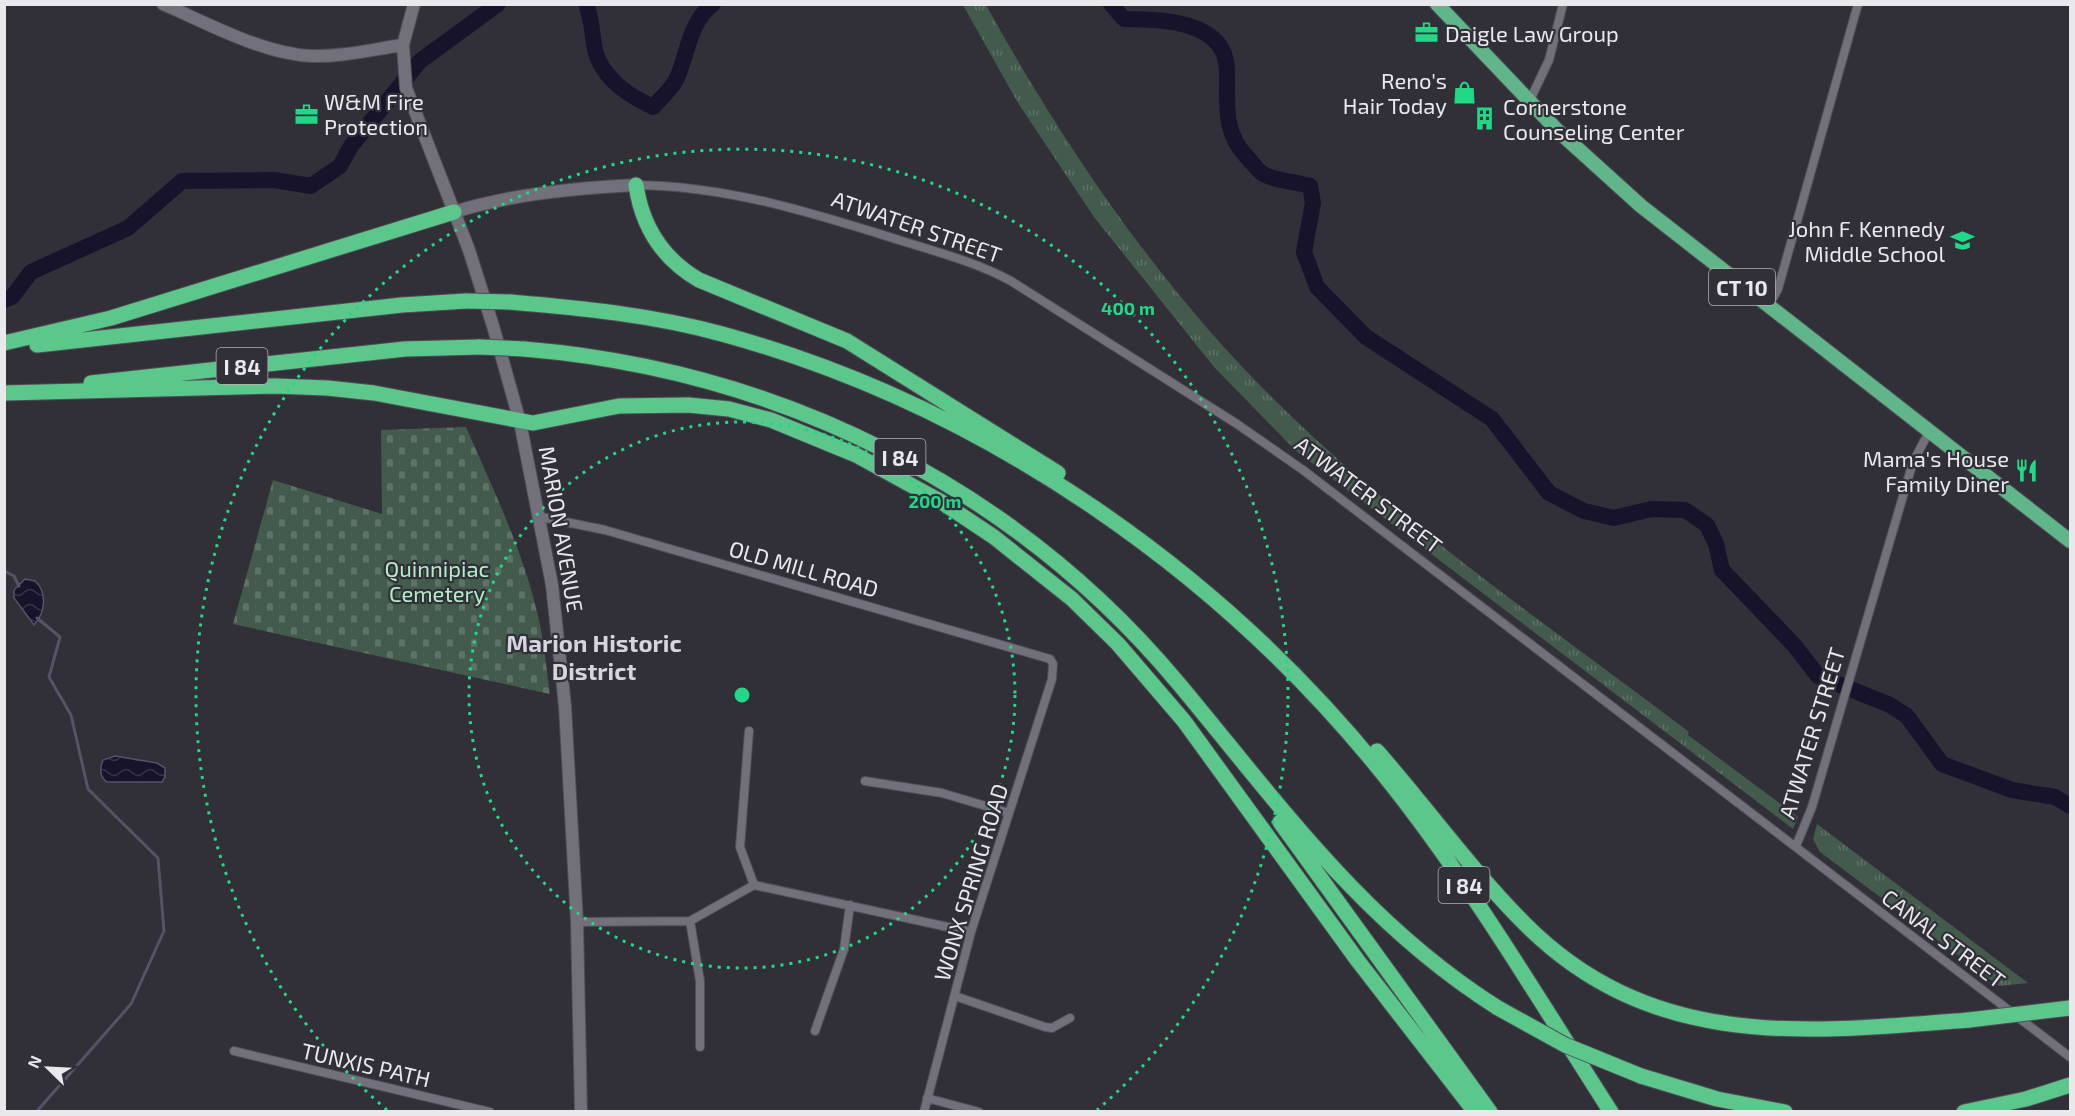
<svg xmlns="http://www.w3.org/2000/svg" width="2075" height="1116" font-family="'Exo 2',sans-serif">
  <defs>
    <pattern id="grass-tufts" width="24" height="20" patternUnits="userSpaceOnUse" patternTransform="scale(1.5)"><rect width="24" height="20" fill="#425b4c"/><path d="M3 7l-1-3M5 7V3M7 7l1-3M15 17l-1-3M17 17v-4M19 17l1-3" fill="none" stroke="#5d7366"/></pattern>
    <pattern id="cemetery-stones" width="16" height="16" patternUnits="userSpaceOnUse" patternTransform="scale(1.5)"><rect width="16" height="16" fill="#425b4c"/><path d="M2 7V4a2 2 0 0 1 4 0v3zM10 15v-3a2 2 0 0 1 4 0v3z" fill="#5d7366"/></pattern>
    <pattern id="water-waves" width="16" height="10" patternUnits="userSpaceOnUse" patternTransform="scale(1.5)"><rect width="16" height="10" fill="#16132b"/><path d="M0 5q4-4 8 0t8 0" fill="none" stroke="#38354a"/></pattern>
  </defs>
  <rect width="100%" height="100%" fill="#313039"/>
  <path fill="url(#grass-tufts)" d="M963,5H986C1068,153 1167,298 1291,416C1413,533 1554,630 1689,732L1688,735L1798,817L1793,829L1296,451L1214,367L1094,217L1018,103Z
    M1817,824L2028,983L1999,986L1820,852L1813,839Z"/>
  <path fill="url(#cemetery-stones)" d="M466,427C492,487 522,548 537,612C544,639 546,667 550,694L233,624L273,480L382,514L381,430Z"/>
  <path fill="url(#water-waves)" stroke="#555365" stroke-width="1.5" d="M25,579L35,581C48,593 45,613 34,625L14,598V590Z
    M115,756L157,763L165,768V777L162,782H107C99,777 100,767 103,760Z"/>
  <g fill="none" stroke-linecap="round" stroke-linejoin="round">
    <path stroke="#555365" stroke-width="3" d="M4,571L14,576L19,586
      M37,618L60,637L49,677L71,715L88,789L158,858L164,931L131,1004L38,1110"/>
    <path stroke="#16132b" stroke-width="16" d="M586,4C594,23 591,44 598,59C609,83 630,96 653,107C661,98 672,89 677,78C688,53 689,22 713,4
      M1111,4L1124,19C1160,19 1226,20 1227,70C1228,102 1222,130 1246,156C1252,162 1258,172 1265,175C1279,181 1296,182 1310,186L1313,203L1304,252L1317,287L1366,337L1492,419L1549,493L1584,511L1614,518L1651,509L1685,510L1707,525L1716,544L1722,570L1794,645L1818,676L1890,705L1907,716L1942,764L2012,790L2055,797L2070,806
      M4,300L12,297L31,272L128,228L182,181L274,180L311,186L340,166L351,146L420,61L498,4"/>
    <defs>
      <path id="minor" d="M1529,102L1549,60L1563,4
        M636,185C728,186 813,213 899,240C937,252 976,262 1011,281L1237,424L1303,470L2070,1057
        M1768,307L1778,289L1858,4
        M541,517L605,530L1050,659L1053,664L1052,679L971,932L924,1112
        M749,731L740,847L754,885
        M865,781L942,793L1009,813
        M1796,846L1812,807L1913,462L1929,432
        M690,921L700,981V1047
        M577,922L690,921L754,885L971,932
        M955,996L1045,1027L1052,1028L1070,1018
        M815,1031L844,949L850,905
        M234,1051L490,1112
        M927,1098L979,1112"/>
      <path id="secondary" d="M163,4C207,23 263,54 311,56C342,57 374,49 403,45
        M414,4L403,45L406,88L469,250L493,326L520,422L552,585L565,706L577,922L581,1112
        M454,212C512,194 576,188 636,185"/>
      <path id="trunk" d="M1437,4L1557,130L1641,206L2070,541"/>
      <path id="motorway" d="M636,185C642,227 663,259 699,280L847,341L1058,473
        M510,302C581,308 653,315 722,334C986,406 1228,575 1395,789C1475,891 1541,1003 1611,1112
        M4,343L111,318L454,212
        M37,345L402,305L466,301
        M524,349C779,370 1015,487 1179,684C1279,804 1363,923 1498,1008
        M91,383L405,349L480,347
        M4,393L275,386L327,388L374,393L533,423L619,406L688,405L729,409L771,420L856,455L940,501L994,537L1072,599L1118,644L1184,721L1358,961L1475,1112
        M1377,751C1427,808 1472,871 1525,924C1652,1051 1805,1033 1969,1020
        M1280,822L1490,1112
        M1641,1076L1717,1099L1785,1112
        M1964,1112L2026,1099L2070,1085"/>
    </defs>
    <use href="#minor" stroke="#4f4e55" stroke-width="10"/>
    <use href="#secondary" stroke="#4f4e55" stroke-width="14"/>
    <use href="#trunk" stroke="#4f4e55" stroke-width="16"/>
    <use href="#motorway" stroke="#4f4e55" stroke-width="17"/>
    <use href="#minor" stroke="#71707b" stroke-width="8"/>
    <use href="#secondary" stroke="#71707b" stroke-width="12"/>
    <use href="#trunk" stroke="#60b688" stroke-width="14"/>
    <use href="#motorway" stroke="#5bc78b" stroke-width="15"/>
    <defs>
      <path id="motorway-bridge" d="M466,301L510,302
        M480,347L524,349
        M1498,1008L1565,1045L1641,1076
        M1969,1020L2070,1008"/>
    </defs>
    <use href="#motorway-bridge" stroke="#4f4e55" stroke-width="17" stroke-linecap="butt"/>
    <use href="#motorway-bridge" stroke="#5bc78b" stroke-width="15"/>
  </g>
  <g fill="none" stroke="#21d887" stroke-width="3" stroke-dasharray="3 6">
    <circle cx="742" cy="695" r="273"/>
    <path d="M387 1110A546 546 0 1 1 1097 1110"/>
  </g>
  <defs>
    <symbol id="office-bare" viewBox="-9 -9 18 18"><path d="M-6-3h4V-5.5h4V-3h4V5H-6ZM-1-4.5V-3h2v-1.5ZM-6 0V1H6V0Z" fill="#21d887" stroke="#313039" stroke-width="2.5" paint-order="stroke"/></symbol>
    <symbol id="shop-bare" viewBox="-9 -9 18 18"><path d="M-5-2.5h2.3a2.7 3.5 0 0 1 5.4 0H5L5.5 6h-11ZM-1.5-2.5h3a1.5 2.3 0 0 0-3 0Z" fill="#21d887" stroke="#313039" stroke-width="2.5" paint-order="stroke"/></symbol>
    <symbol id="building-bare" viewBox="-9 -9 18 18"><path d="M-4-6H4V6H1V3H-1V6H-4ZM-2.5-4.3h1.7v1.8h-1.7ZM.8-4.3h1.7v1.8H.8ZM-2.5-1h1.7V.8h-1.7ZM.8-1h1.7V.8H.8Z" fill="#21d887" stroke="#313039" stroke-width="2.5" paint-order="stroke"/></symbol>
    <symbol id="school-bare" viewBox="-9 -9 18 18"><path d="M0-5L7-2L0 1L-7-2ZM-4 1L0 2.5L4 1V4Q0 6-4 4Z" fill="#21d887" stroke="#313039" stroke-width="2.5" paint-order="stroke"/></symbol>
    <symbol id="restaurant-bare" viewBox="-9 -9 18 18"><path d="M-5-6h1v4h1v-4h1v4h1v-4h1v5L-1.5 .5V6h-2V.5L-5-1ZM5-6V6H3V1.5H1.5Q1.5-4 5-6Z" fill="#21d887" stroke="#313039" stroke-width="2.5" paint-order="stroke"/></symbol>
  </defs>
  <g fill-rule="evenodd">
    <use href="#office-bare" x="1410" y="16" width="33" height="33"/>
    <use href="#shop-bare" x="1448" y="76" width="33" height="33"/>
    <use href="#office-bare" x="290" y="98" width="33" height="33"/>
    <use href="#building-bare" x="1468" y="102" width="33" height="33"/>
    <use href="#school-bare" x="1946" y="224" width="33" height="33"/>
    <use href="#restaurant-bare" x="2010" y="454" width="33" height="33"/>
  </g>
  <g text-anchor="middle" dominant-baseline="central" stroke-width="4.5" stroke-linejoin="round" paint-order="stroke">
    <g fill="#313039" stroke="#b1b1b7" stroke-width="1.5">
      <rect x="1709" y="269" width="66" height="36" rx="4.5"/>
      <rect x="216.5" y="348" width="51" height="36" rx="4.5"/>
      <rect x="874.5" y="439" width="51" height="36" rx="4.5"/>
      <rect x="1438.5" y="867" width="51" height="36" rx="4.5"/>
    </g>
    <g font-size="21" font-weight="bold" fill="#e8e8ed">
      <text x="1742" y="287">CT 10</text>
      <text x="242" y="366">I 84</text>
      <text x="900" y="457">I 84</text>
      <text x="1464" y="885">I 84</text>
    </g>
    <g font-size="22" fill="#e8e8ed" stroke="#313039" text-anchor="start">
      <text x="1445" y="33">Daigle Law Group</text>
      <text x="1447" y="80" text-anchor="end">Reno's<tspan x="1447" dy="25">Hair Today</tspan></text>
      <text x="324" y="101">W&amp;M Fire<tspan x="324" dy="25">Protection</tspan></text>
      <text x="1503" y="106">Cornerstone<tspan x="1503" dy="25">Counseling Center</tspan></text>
      <text x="1945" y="228" text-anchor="end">John F. Kennedy<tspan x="1945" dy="25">Middle School</tspan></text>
      <text x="2009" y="458" text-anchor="end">Mama's House<tspan x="2009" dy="25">Family Diner</tspan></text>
    </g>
    <g font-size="22" fill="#e8e8ed" stroke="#313039">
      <text transform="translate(917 226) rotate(19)">ATWATER STREET</text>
      <text transform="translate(1369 494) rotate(37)">ATWATER STREET</text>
      <text transform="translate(562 529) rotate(80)">MARION AVENUE</text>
      <text transform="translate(804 568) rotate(16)">OLD MILL ROAD</text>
      <text transform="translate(1811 733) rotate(-73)">ATWATER STREET</text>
      <text transform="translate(970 882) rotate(-73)">WONX SPRING ROAD</text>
      <text transform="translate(1944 938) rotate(37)">CANAL STREET</text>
      <text transform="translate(366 1064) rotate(13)">TUNXIS PATH</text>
    </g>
    <g font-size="22" fill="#b4eec9" stroke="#313039">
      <text x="437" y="568">Quinnipiac<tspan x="437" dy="25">Cemetery</tspan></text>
    </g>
    <g font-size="24" font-weight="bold" fill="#d5d5e0" stroke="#313039">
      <text x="594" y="642">Marion Historic<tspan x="594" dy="28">District</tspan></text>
    </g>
  </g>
  <circle cx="742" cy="695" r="9" fill="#21d887" stroke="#313039" stroke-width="3"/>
  <g font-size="18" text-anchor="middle" font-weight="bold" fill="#21d887" stroke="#313039" stroke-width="4.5" stroke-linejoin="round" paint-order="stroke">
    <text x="1128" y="315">400 m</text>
    <text x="935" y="508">200 m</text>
  </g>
  <rect width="2075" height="1116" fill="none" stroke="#e8e8ed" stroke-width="12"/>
  <g transform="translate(48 1068) rotate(294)" stroke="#313039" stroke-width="4.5" paint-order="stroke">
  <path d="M0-4.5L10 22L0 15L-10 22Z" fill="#e8e8ed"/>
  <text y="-9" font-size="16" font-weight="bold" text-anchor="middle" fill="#e8e8ed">N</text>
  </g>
</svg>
